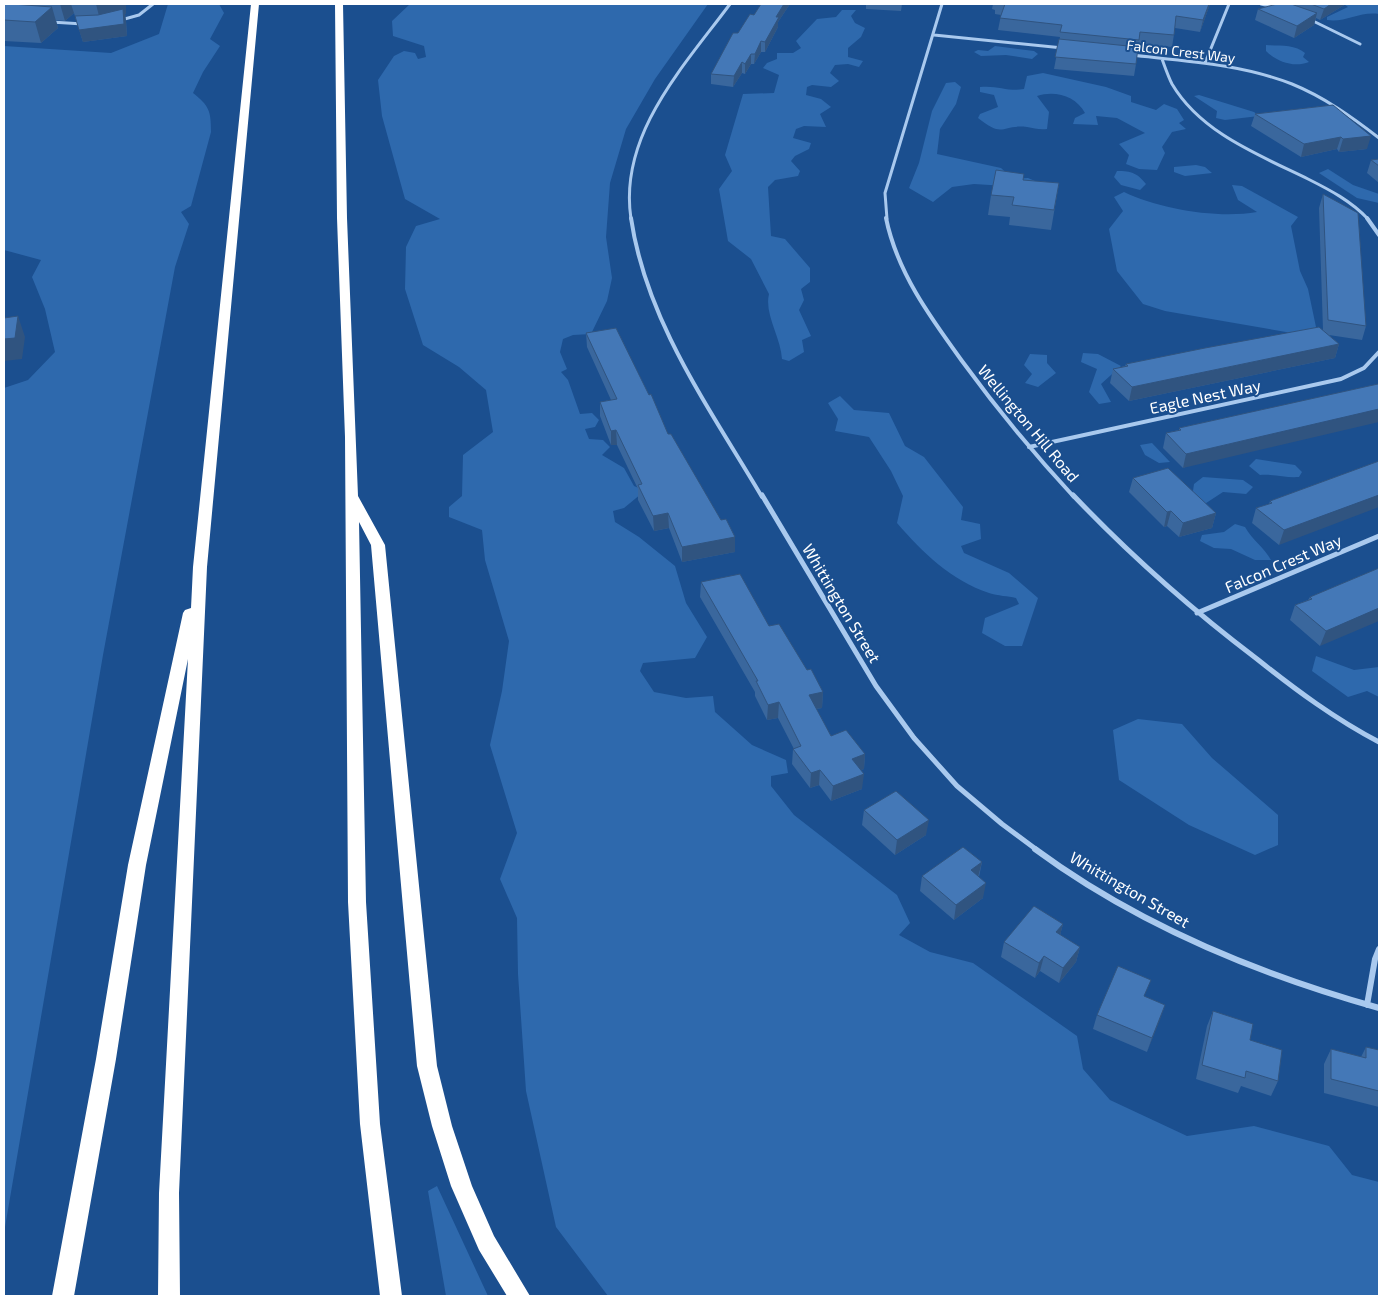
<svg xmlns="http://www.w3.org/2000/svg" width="1383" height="1300" font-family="'Exo 2',sans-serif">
  <rect width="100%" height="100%" fill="#1b4f8f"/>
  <path fill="#2e69ad" d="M168,4H219L224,13L210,39L220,46L203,72L193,93C209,106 211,110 211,132L191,206L181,212L189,224L175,267L103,655L4,1233V388L28,380L55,352L45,309L32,277L41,260L4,250V46L111,53L159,34Z
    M410,4H708L655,79L626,129L610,183L606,237L612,278L607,301L591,334L573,335L563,339L560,352L567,369L561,372L568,380L580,414L592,413L599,420L595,427L585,429L589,439L603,440L610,447L602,455L624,468L634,486L641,489V494L624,508L613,511L615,522L639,537L675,566L686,603L707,637L695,658L643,663L640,671L654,692L686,698L713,696L715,712L752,745L786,760L788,773L771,776V786L794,815L897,895L910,923L899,935L930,952L973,963L1077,1036L1083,1069L1110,1100L1187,1136L1254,1126L1329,1146L1352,1175L1379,1182V1296H608L556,1227L526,1091L518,974L517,918L500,879L517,833L490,745L502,691L509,641L485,560L482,530L449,517V507L462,496L463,455L493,432L486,390L459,367L423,345L405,289L406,247L416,226L440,219L405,199L382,116L378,80L394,56L404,51L415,53L418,59L426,57L424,46L393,36L392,21Z
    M1344,4H1379V14C1360,11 1345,23 1327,20V17L1348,7Z
    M842,10H856L851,16L855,23L865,28L861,37L848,48V57L863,61L859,67L848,64L835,65L830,73L839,81L831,87L812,85L807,87L806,95L821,99L831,107L820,114L826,127L804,126L796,129L793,138L811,143L809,149L795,156L791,161L800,171L798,176L775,180L768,187L771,236L785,239L810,268V282L801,289L804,300L799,310L811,336L802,340L804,352L789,361L782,359C781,338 764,314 769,294L751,259L728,241L719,189L732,171L725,155L743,94L774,93L779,75L763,68L767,63L777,59V53H793L801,48L796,41L817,19L836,17Z
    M1266,45C1279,46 1295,44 1305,53L1303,57L1309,62C1294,68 1277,62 1266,51Z
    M995,46L1034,51L1038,54L1032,59L1006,55L981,56L974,52L978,50L988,51Z
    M1043,73L1106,87L1131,96V102L1156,110L1164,104L1177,109L1184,120L1179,123L1186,129L1172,132L1162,147L1165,153L1157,170L1139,169L1126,164L1129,155L1119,144L1145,133L1117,118L1096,116L1098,125L1073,124L1075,118L1085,113C1076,96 1055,90 1037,96L1049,112L1047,129C1039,130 1034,128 1027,127C1001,124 1004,139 978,118L980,114L998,107L994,95L980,92V87C997,85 1009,92 1024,89L1027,76Z
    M955,82L961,87L956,104L940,129L937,154L1001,168L1013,179L1028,178L1042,184L1024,187L974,184L952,187L933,202L909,188L919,163L932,111L946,83Z
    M1199,95L1254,112L1259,116L1225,120L1216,118L1217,111L1194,96Z
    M1196,165L1205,167L1212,173L1185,176L1174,172V167Z
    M1328,169L1353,185L1379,194V203L1357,198L1319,173Z
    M1117,171C1132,171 1137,173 1146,184L1140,190L1121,185L1114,177Z
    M1232,185L1242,186L1298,217L1291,226L1300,271L1308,289L1316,327L1309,336L1165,311L1143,304L1117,271L1109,229L1123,211L1114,197L1124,192C1159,209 1218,219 1257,212L1238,200Z
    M1083,353L1098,354L1121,366L1101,384L1111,402L1099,404L1089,392L1097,369L1081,362Z
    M1030,354L1047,355V363L1056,373L1038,387L1025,383L1032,374L1024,365Z
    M840,396L854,410L889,413L905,446L924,457L963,507L961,520L980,524L981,539L961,546L964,553L1009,573L1038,598L1022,646H1005L982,633L985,618L1019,604L1016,598C1008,596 998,596 989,593C952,581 922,552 897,523L903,496L891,471L869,437L835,431L838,419L828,403Z
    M1152,443L1170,462L1159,463L1145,455L1140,445Z
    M1256,459L1295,465L1302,472L1299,477C1285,478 1274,474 1260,475L1249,466Z
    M1203,477L1243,480L1253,487L1246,494L1223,492L1197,509L1191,504L1194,484Z
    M1235,524L1245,527C1252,540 1264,547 1271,560H1255L1231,549L1214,548L1200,541L1202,535L1224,532Z
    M1316,656L1354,670L1379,667V697L1367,691L1348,697L1312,671Z
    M1138,719L1182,724L1212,758L1278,815V845L1255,855L1189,825L1119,780L1113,730Z
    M437,1186L488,1296H446L428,1191Z"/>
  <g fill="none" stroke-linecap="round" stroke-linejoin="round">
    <path stroke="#a9c9ee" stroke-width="3" d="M1261,4L1275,7
      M1309,19L1360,44
      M121,20L139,15L153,4
      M51,22L83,24
      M934,35L1063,48
      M1131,55C1185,61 1241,64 1292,84C1324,97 1352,117 1379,138
      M1162,59C1165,67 1168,76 1172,84C1201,133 1259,155 1308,179C1330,190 1351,201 1368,219
      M1205,63L1229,4
      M631,219C618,135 684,66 730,4
      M887,219L885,193L942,4"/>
    <path stroke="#a9c9ee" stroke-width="4" d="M631,218C646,321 710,409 762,497
      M886,218C897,272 930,317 962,361C997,409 1034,454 1074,497
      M1367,218L1379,235
      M1029,447L1341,379L1364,368L1379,352"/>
    <path stroke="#a9c9ee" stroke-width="5" d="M762,495L876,686L914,738L957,786L1002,824L1037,850
      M1073,495C1130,555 1191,609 1257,659C1296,690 1335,719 1379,742
      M1197,613L1379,536"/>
    <path stroke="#a9c9ee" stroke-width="6" d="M1035,849C1138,925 1257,974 1379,1008
      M1367,1005L1375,959L1379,949"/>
    <path fill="#fff" fill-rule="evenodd" d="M251,4H259L207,567L179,1193L180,1296H158L159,1193L188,659L146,865L116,1059L74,1296H52L96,1059L128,865L183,613L185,610L191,608L193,567Z
      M335,4H343L347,218L358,496L385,545L437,1066L452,1126L472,1186L494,1236L530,1296H507L479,1250L451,1186L432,1126L417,1066L371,545L359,522L366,902L380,1124L402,1296H380L360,1124L348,902L345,437L337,218Z"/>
  </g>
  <path fill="#3a679d" d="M4,4H126V14H125L126,21L127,36L83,42L74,13L65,21L56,20L58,28L41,43L4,41Z
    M761,4H790L778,22V27L765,52H761L754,64H751L745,74L742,73L733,87L711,84V74L754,15Z
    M866,4H902L901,11L866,9Z
    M993,4H1210L1200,32L1175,28L1172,47L1138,44L1136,64L1134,76L1054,69L1060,37L998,30L1001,15L995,14V10L992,9Z
    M1296,4H1346L1320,20L1316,18L1314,25L1294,38L1255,20L1258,9L1296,6Z
    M1333,105L1367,149L1339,152L1337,149L1301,157L1251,126L1255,114Z
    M1379,159V183L1367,173L1371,160Z
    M1023,180L1059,183L1051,230L1009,225L1010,217L988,215L991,195Z
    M1323,194L1366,326L1362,340L1329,335L1339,344L1335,358L1129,401L1110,383L1113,369L1125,366L1126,364L1323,330L1319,208Z
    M586,333L668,434L721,520L735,537V552L682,562L669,528L654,531L638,500V489L617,445H611L600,416V402L611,400L587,347Z
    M1378,384L1183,468L1163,448L1166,433L1179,430V428Z
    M1379,461L1279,545L1252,523L1256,508L1269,504L1270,501Z
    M1133,478L1216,513L1212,528L1179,537L1167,526L1164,527L1129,492Z
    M1379,568L1320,646L1290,620L1295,605L1308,600L1310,597Z
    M701,582L769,626L807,670L823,692L822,708L816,709L831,736L865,754L864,769L861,770L862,789L831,801L819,785L810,788L792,764L793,749H794L778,718L767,720L755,696V692L700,597Z
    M864,810L926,835L895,855L862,825Z
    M982,862L979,877L983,898L954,920L920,891L922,876Z
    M1063,924L1060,935L1080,947L1076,962L1059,983L1040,971L1035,978L1001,957L1004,942Z
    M1145,997L1165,1005L1147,1052L1093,1029L1097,1015Z
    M1213,1011L1250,1040L1278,1081L1271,1096L1241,1086L1238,1093L1196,1079L1207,1026Z
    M1366,1047L1379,1050V1107L1324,1093V1064L1331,1049L1361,1057Z"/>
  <path fill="#305480" d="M60,4H71L74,13L65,21Z
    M96,4H126V14H125L126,21L127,36L83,42L79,30L100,20Z
    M784,4H790L778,22V27L765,52V42L776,17Z
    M1209,4H1210L1200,32L1203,20Z
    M1331,4H1346L1320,20L1324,9Z
    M52,7L58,28L41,43L35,22Z
    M1317,13L1314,25L1294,38L1297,26Z
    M761,41V52L754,64L755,54Z
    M751,54V64L745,74V64Z
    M742,62V73L733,87L734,76Z
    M1371,136L1367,149L1339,152L1343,139Z
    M1341,137L1337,149L1301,157L1304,144Z
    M18,316L25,337L22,359L4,361V339Z
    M1339,344L1335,358L1129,401L1132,387Z
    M1379,409V422L1183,468L1186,454Z
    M616,430L617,445H611V431Z
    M1379,495V507L1279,545L1284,530Z
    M1171,511L1167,526L1164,527L1167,512Z
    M668,513L669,528L654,531L653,516Z
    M1216,513L1212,528L1179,537L1183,523Z
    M735,537V552L682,562V547Z
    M1379,608V621L1320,646L1326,631Z
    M823,692L822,708L808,710L809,695Z
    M779,702L778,718L767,720L768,705Z
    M865,754L864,769L851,774L852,759Z
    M820,770L819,785L810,788L811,773Z
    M864,774L862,789L831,801L833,786Z
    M929,820L926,835L895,855L897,840Z
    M982,862L978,877L971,870Z
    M986,883L983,898L954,920L956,905Z
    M1063,924L1059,939L1056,932Z
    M1080,947L1076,962L1059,983L1063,968Z
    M1044,956L1040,971L1035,978L1039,963Z
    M1165,1005L1160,1020L1147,1052L1152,1038Z"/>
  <path fill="#4478b7" stroke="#305480" d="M4,4H12L52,7L35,22L4,20Z
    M761,4H784L776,17H779L765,42L761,41L755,54H751L745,64L742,62L734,76L711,74L733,33H738L750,14L754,15Z
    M1005,4H1209L1203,20L1176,16L1174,35L1140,32L1139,40L1060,32L1062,25L1000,18Z
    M1277,4H1291L1317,13L1297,26L1258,9Z
    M1311,4H1331L1324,9Z
    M123,9L124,24L79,30L75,16L98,15Z
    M1059,39L1138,47L1136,64L1055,57Z
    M1333,105L1371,136L1343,139L1341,137L1304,144L1255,114Z
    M1379,159V166L1371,160Z
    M996,170L1024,174L1023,180L1059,183L1054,210L1012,205L1014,197L991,195Z
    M1323,194L1358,213L1366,326L1328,320Z
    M18,316L15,338L4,339V318Z
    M1319,327L1339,344L1132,387L1113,369L1128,366L1126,364L1205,348Z
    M616,328L649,395L651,394L668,434H671L721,520L726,519L735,537L682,547L668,513L653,516L638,485L642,484L616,430L611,431L600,402L617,399L586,333Z
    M1378,384L1379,385V409L1186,454L1166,433L1181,430L1179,428Z
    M1379,461V495L1284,530L1256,508L1272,503L1270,501Z
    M1168,468L1216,513L1183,523L1171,511L1167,512L1133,478Z
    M1379,568V608L1326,631L1295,605L1312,599L1310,597Z
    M740,574L769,626L779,624L807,670L811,669L823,692L809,695L831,736L846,730L865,754L852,759L864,774L833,786L820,770L811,773L793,749L801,746L779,702L768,705L756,681H758L701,582Z
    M896,791L929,820L897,840L864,810Z
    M963,847L982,862L971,870L986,883L956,905L922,876Z
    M1034,906L1063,924L1056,932L1080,947L1063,968L1044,956L1039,963L1004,942Z
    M1118,966L1151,980L1144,996L1165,1005L1152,1038L1097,1015Z
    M1213,1011L1253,1024L1250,1040L1282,1050L1278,1081L1246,1071L1245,1078L1202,1065Z
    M1366,1047L1379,1050V1091L1331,1079V1049L1366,1058Z"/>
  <g text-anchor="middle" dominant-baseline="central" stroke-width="4" stroke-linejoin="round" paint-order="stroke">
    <g font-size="14" fill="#fff" stroke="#1b4f8f">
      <text transform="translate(1181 51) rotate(7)">Falcon Crest Way</text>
    </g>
    <g font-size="16" fill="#fff" stroke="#1b4f8f">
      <text transform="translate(1205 396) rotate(-12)">Eagle Nest Way</text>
      <text transform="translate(1029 423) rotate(50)">Wellington Hill Road</text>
      <text transform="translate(1283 563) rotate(-23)">Falcon Crest Way</text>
      <text transform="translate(842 603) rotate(59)">Whittington Street</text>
      <text transform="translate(1130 889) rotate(30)">Whittington Street</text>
    </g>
  </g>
  <rect width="1383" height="1300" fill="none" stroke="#ffffff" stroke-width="10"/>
</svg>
